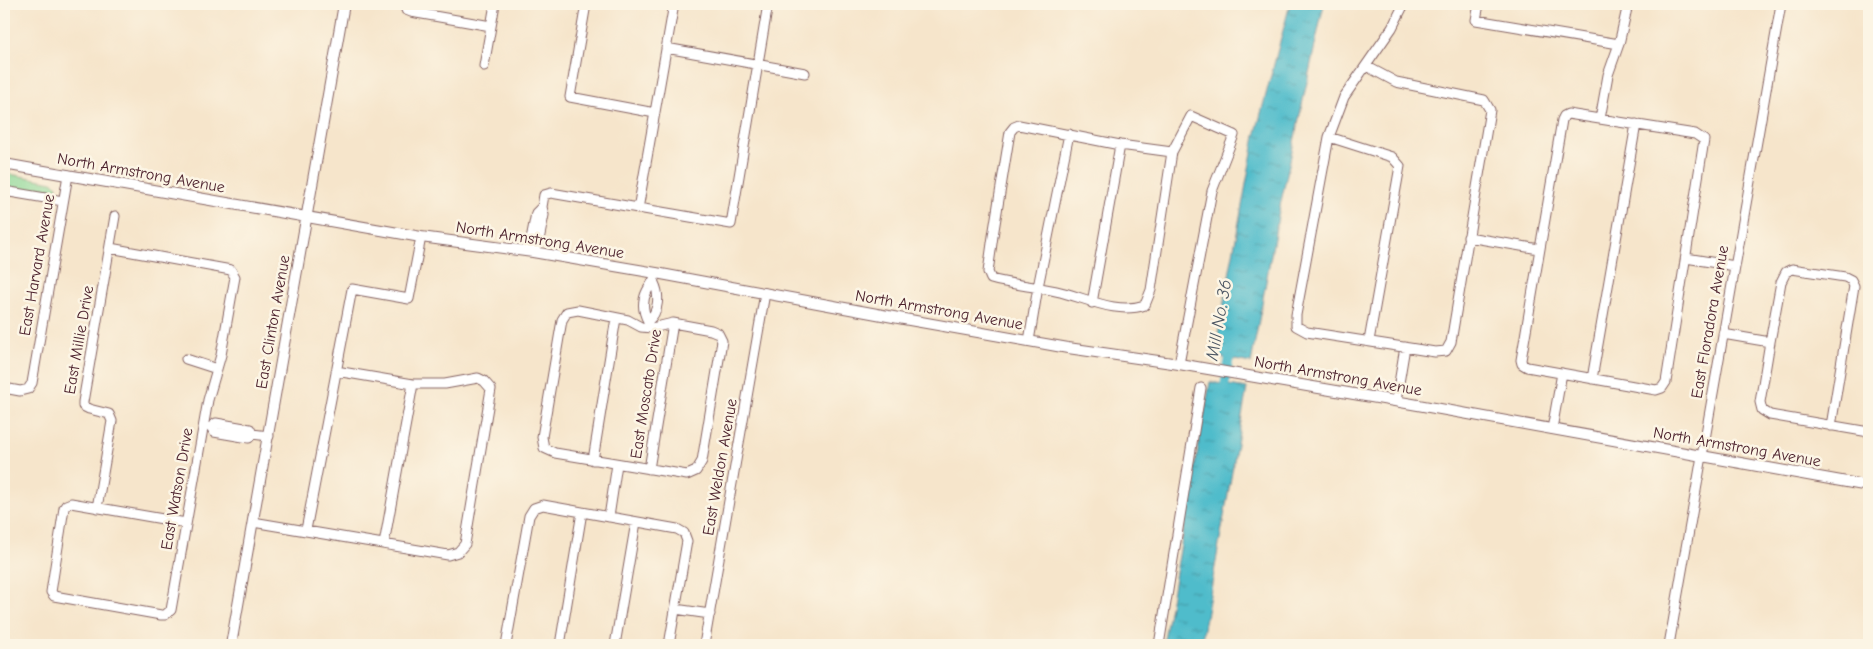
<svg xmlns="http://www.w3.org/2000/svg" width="1873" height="649" font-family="'Comic Neue',sans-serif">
  <defs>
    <pattern id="water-ripples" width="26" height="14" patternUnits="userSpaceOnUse" patternTransform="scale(1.25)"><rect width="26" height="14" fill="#50bccb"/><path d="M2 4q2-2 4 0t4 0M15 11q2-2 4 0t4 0" fill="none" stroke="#4498a5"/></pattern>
  </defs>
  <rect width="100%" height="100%" fill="#fcf5e5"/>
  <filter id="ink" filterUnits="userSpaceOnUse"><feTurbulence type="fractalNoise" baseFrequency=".02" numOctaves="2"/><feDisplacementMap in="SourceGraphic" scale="10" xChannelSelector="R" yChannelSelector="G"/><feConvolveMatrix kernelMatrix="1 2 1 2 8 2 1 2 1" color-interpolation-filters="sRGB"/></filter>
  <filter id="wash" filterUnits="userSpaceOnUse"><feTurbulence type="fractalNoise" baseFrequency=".0096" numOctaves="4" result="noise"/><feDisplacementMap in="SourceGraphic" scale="20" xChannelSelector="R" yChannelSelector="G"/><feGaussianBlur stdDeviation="1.12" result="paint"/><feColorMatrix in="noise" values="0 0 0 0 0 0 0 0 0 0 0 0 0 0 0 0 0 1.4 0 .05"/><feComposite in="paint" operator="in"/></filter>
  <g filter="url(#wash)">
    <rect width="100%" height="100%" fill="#f6e5cb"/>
    <path fill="#88d694" stroke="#697a60" d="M4,173L52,182L57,186L56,192L50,194L4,186Z"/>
    <path fill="url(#water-ripples)" stroke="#4d6e7b" d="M1290,4H1324L1280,206L1251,363L1214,356L1255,136Z
      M1210,382L1247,388L1201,645H1163Z"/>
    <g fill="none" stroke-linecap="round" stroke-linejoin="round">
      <path stroke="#50bccb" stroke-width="9" d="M1223,395L1231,348"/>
    </g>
  </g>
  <g filter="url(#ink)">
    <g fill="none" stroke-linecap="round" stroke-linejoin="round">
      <defs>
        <path id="minor" d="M405,4L406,10L411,12L491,26
          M586,4L570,97L655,113
          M1479,4L1476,20L1619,44
          M666,48L805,73
          M484,66L495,4
          M1366,66L1396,82L1484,100L1490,110L1451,342L1446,351L1435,352L1307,332L1296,326V315L1329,137L1344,97L1392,28L1404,4
          M1568,114L1695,134L1704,140L1666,382L1662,388L1656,390L1527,367L1522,364L1521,360L1562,120L1564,116Z
          M1600,119L1608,75L1619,44L1628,4
          M1019,125L1120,145L1172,152L1151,290L1145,305C1115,315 1085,297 1056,291C1034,286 1012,285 991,279L988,272L993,236L1010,132L1014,127Z
          M1329,137L1392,157L1400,166L1369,341
          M1172,152L1191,116L1234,135L1212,191L1179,364
          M4,191L63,201
          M638,209L674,4
          M1468,237L1539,249
          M534,246L531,239L536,213L542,207L544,195L551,193L731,224L768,4
          M110,248L231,270L235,277L221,355L208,400L171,610L165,615H161L54,596L51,592L64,508L66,505L71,503L186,523
          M534,249L539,240L544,215L542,207
          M1686,258L1735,266
          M654,283C660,295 659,312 648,321C643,312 642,301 647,291C651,284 654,282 656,273
          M1092,303L1120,145
          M578,310L628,320L641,327L652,328L673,323L711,330L718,333L722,341L702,461L696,471L687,475L555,453L544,448L542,437L562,320L567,312Z
          M1723,334L1770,342L1760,402L1762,410L1770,415L1869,432
          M1029,341L1038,287L1069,134
          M1770,342L1781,282L1786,272L1792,269L1845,277L1851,280L1854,286L1831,426
          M186,359L217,369
          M336,371L413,384
          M1592,379L1636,124
          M4,388L20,391L28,389L32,383L68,175
          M1396,401L1405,347
          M1552,429L1562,373
          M252,434L249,438L214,432L211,427L216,423L250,429L252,434L269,436
          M593,460L616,318
          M649,469L673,323
          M97,508L112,421L109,414L89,409L83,406V402L115,216
          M609,517L617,464
          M253,522L448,555L458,552L465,544L491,389L484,381L478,378L445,384H413L384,544
          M306,530L352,289L409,299L421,237
          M675,609L710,614
          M506,645L529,516L534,508L543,505L677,529L684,533L687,541L669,645
          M560,645L582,512
          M615,645L636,522
          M704,645L765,293
          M1159,645L1201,388
          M1669,645L1781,4"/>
        <path id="tertiary" d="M4,164L421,237L533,252L656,273L904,319L1068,348L1179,364L1418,405L1869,486
          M231,645L344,4"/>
      </defs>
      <use href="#minor" stroke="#866463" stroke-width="11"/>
      <use href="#tertiary" stroke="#866463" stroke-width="12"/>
      <use href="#minor" stroke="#fff" stroke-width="9"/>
      <use href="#tertiary" stroke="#fff" stroke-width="10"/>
    </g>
  </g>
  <g text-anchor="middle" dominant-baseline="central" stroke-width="5" stroke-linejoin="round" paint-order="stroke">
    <g font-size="16" fill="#4a1f2b" stroke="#fcf5e5">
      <text transform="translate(141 173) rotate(10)">North Armstrong Avenue</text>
      <text transform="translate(540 240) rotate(9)">North Armstrong Avenue</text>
      <text transform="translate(37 265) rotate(-80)">East Harvard Avenue</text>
      <text transform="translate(939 310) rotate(10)">North Armstrong Avenue</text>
      <text transform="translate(273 322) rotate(-80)">East Clinton Avenue</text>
      <text transform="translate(1710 322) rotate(-80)">East Floradora Avenue</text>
      <text transform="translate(79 340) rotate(-80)">East Millie Drive</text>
      <text transform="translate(1338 376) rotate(10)">North Armstrong Avenue</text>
      <text transform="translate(646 394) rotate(-81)">East Moscato Drive</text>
      <text transform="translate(1737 447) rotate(10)">North Armstrong Avenue</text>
      <text transform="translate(720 467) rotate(-80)">East Weldon Avenue</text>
      <text transform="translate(177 489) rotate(-80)">East Watson Drive</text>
    </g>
    <g font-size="18" font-style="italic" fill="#4c5663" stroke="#fcf5e5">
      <text transform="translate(1219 320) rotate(-80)">Mill No. 36</text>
    </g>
  </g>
  <rect width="1873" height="649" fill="none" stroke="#fcf5e5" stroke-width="20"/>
</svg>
